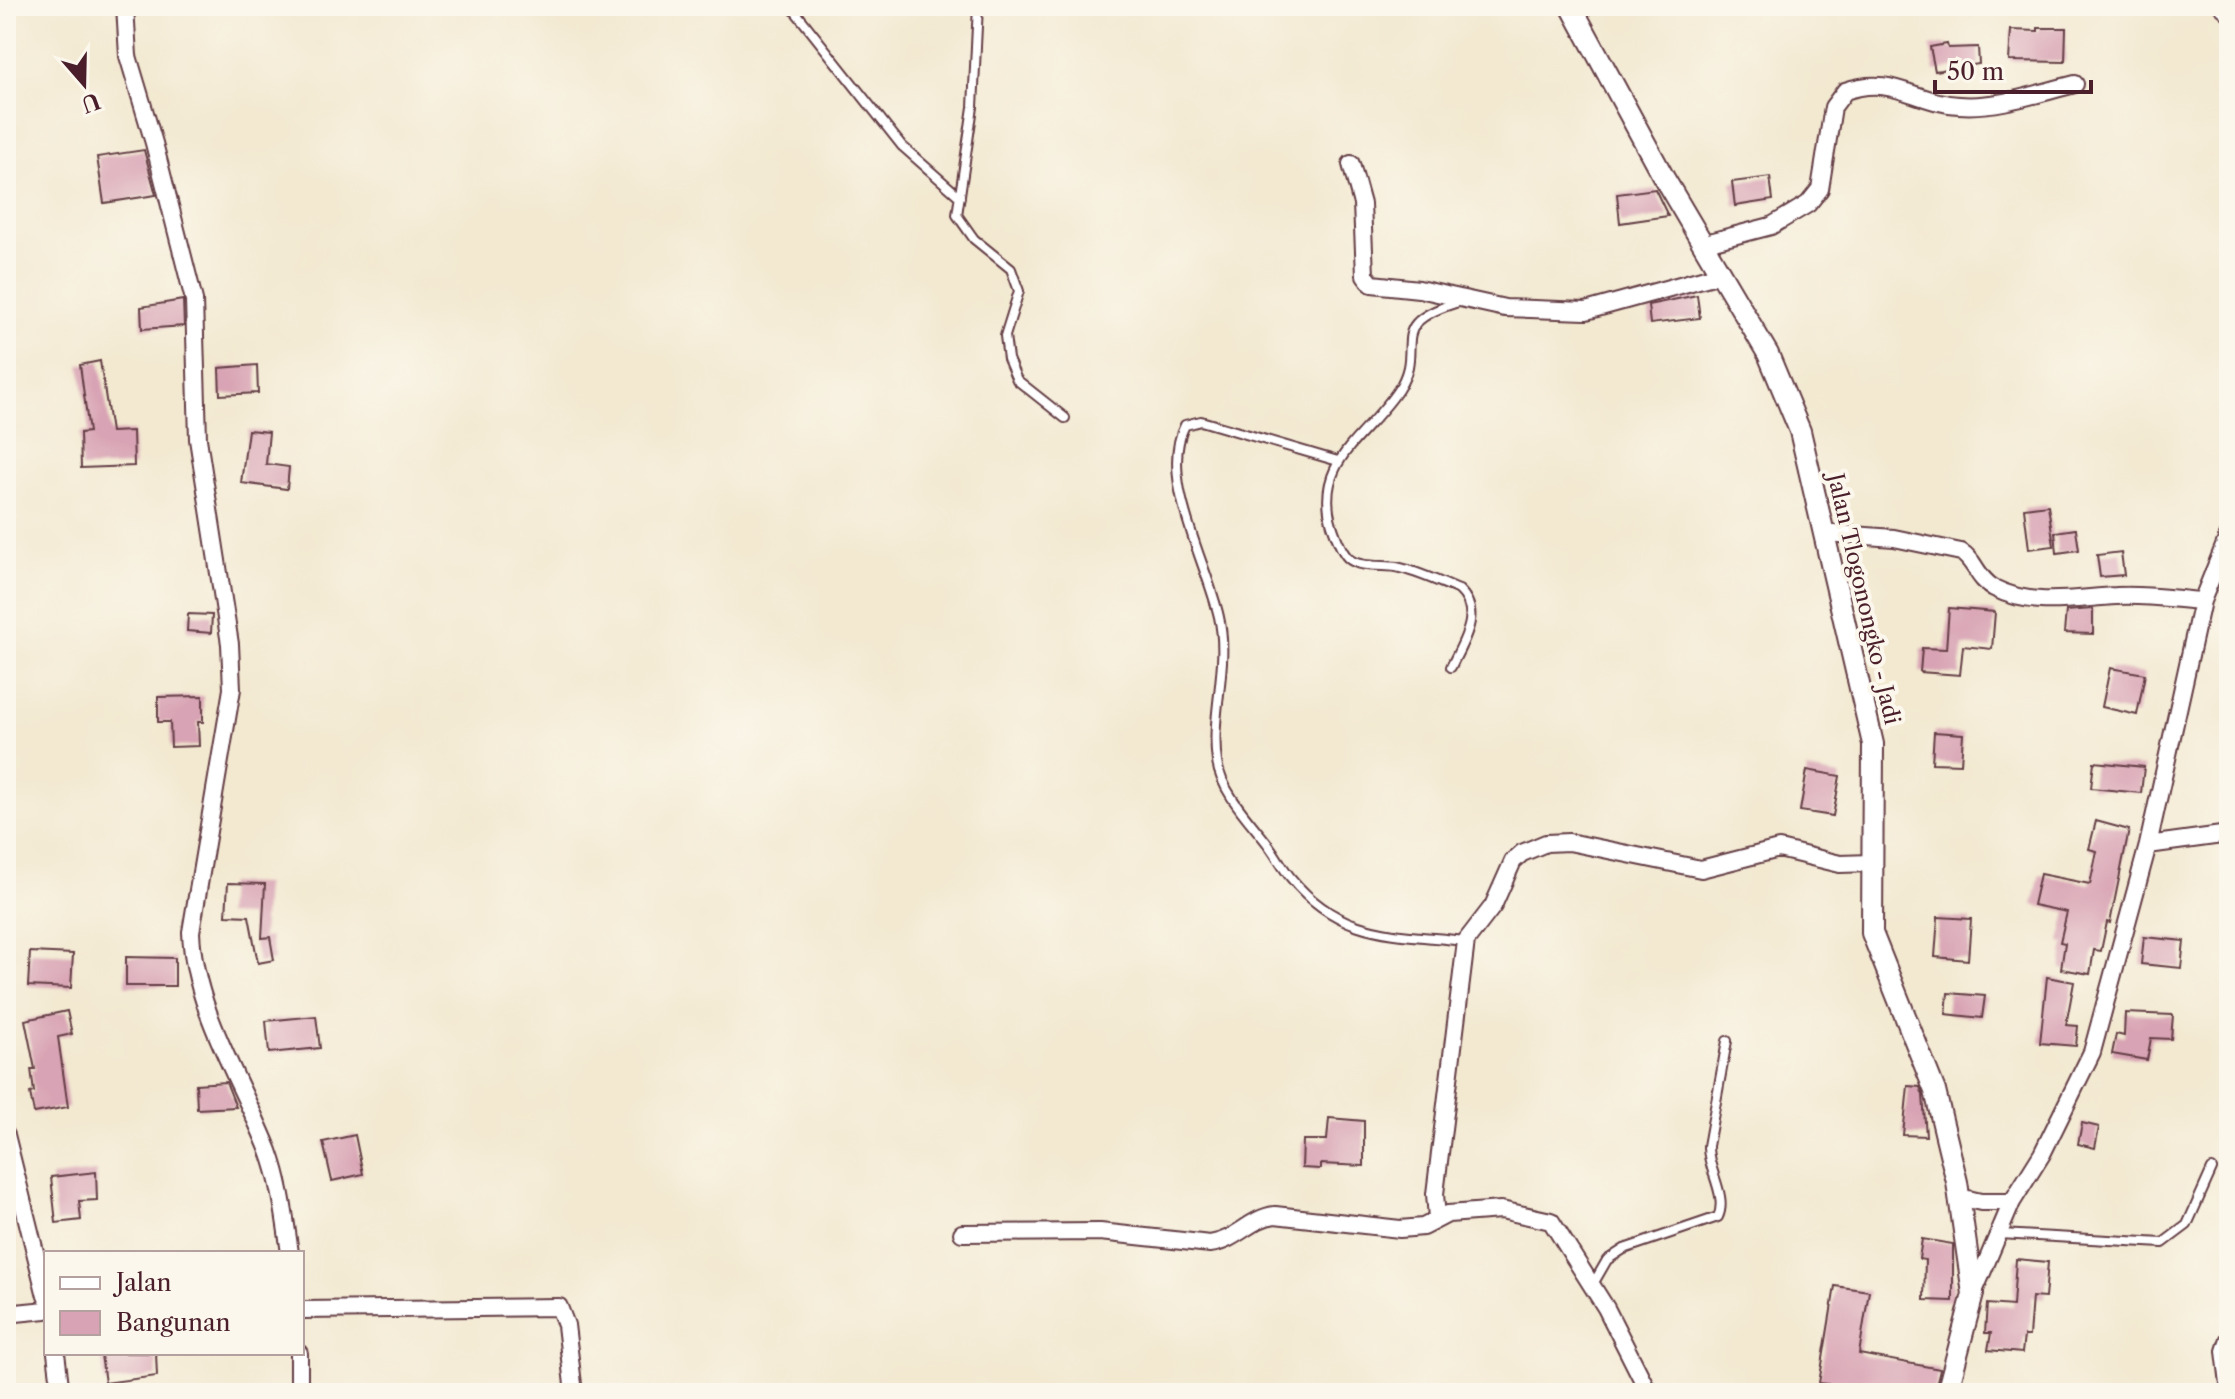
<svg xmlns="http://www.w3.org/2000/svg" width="2235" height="1399" font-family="'Libre Caslon Text',serif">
  <rect width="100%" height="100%" fill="#fbf7ec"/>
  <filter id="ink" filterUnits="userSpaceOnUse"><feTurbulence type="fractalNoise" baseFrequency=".0125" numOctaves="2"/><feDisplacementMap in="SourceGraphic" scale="16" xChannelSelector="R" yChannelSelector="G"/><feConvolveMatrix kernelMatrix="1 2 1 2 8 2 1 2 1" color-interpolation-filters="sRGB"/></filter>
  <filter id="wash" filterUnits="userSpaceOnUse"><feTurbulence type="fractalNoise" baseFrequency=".006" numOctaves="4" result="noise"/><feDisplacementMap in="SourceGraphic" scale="32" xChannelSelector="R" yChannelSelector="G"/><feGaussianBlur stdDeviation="1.8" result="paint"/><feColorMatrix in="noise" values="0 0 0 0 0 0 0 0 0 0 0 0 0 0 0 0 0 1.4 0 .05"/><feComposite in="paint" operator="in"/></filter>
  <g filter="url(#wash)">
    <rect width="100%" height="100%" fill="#f3e9d1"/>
    <g id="blocks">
      <path fill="#d8a3b4" d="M2038,28H2066L2065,62L2009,61L2011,30L2038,31Z
        M1947,44L1948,48L1978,47L1979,64L1935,71L1930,47Z
        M144,150L156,195L104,203L97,157Z
        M1770,177L1773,200L1735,206L1732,182Z
        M1655,189L1668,216L1620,223L1617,194Z
        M1697,295L1700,318L1650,324L1648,305Z
        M183,300L184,326L142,329L141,307Z
        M100,361L111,432L133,431L134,466L81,468L80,433L89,432L80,365Z
        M257,365L258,393L220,395L219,368Z
        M248,430L269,432L266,464L289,467L287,489L241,483Z
        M2048,505L2054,546L2029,549L2024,508Z
        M2076,529L2079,550L2057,553L2055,532Z
        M2121,552L2124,575L2100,577L2097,555Z
        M1949,608L1995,612L1992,649L1963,646L1960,675L1920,672L1922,648L1946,649Z
        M2093,609V634L2064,633L2066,611Z
        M188,614L212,615L211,633L187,631Z
        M2110,668L2145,674L2137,715L2102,707Z
        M203,696V722H198L199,746L171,747L170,722H158V697Z
        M1934,732L1963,734L1961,764L1932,763Z
        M2094,762L2144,767L2141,793L2091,788Z
        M1807,770L1840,776L1833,816L1800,811Z
        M2096,821L2129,830L2110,923L2107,922L2101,951L2094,950L2090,974L2061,969L2065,943L2060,942L2067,912L2033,905L2040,874L2090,884L2097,851L2089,849Z
        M228,883L265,884L262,938L270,937L274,960L258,963L249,916L226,915Z
        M1938,917L1971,919L1968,960L1935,957Z
        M2144,937L2184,941L2181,968L2141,964Z
        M30,952L73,954L71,988L28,986Z
        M126,957L175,958V986H126Z
        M2047,977L2074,982L2066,1025L2078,1026L2076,1046L2040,1043Z
        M1948,993L1985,996L1982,1018L1946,1014Z
        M67,1011L72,1034L58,1037L68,1107L34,1113L30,1093L34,1092L31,1069H35L25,1020Z
        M2125,1013L2173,1015L2171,1039L2151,1038L2147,1060L2112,1054L2116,1034L2124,1036Z
        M316,1016L320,1048L269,1053L266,1021Z
        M226,1082L236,1107L197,1109L196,1084Z
        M1908,1086L1920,1087L1923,1095L1926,1136L1903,1135Z
        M1329,1118L1364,1121V1166L1321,1164V1169L1302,1168L1303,1140H1327Z
        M2082,1123L2099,1127L2095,1148L2078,1144Z
        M355,1135L363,1174L332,1181L323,1142Z
        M96,1172L97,1200L79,1201L81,1220L56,1223L51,1177Z
        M1922,1239L1953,1244V1301L1924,1300L1925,1260L1919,1259Z
        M2016,1259L2048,1262L2045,1298L2032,1297L2029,1336H2024L2022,1353L1988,1350L1991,1333H1985L1987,1304L2013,1306Z
        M1835,1286L1869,1291L1859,1354L1940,1369L1934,1393H1898L1819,1383Z
        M115,1353H156L157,1376L105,1383L101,1355Z"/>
    </g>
  </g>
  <g filter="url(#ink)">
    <use href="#blocks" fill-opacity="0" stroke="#633d44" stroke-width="2"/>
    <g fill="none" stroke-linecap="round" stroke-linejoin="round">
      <defs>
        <path id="service" d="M791,6L902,146L960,197
          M978,6L973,107L957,215L974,239L1011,269L1019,291L1005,336L1008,359L1017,380L1065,418
          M1338,461L1201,421L1185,425C1158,477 1207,563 1219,617C1230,665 1210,714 1217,762C1221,790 1246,817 1263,838C1274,851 1281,866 1291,878C1341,939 1394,933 1466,941
          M1451,667C1462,643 1484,613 1459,590C1439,582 1417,571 1396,567C1383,565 1358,568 1348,558C1341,551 1335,534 1332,525C1313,461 1367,437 1398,390C1428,345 1379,325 1462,301
          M2000,1234L2163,1243L2187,1225L2212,1169
          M1592,1286L1607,1260L1624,1249L1718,1217C1728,1196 1707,1169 1708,1146L1727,1041"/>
        <path id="minor" d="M125,6L128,56L154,143L194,300L198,439L230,644L232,689L191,932C194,1009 241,1080 269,1151C281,1183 285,1219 290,1253
          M2222,6L2229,12
          M1351,164L1362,204L1365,275L1372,284L1419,289L1505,308L1586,311L1720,274
          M1702,244L1771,226L1808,204L1820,189L1833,107L1845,91C1893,74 1915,103 1959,105C1998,108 2038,93 2075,84
          M1826,533L1894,538L1961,552C1975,560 1977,579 1994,588C2032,608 2075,598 2116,596C2144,594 2174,599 2202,601
          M2148,845L2229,834
          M6,1135L46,1296
          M1959,1197L1981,1202H2012
          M1437,1218L1435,1194L1466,941L1493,906L1513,861L1522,853L1546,843L1569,842L1701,869L1779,849L1840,864L1871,863
          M962,1233L1100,1232L1210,1244C1236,1241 1250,1218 1275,1215L1400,1229L1423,1227L1448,1214L1501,1210L1551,1221L1606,1308L1649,1393
          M1973,1294L2012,1202L2042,1154L2092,1052L2148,845L2202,601L2229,534
          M302,1310L559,1307L566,1325L574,1393
          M6,1314L46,1310
          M2229,1339L2225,1351L2229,1384
          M56,1353L61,1393
          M299,1353V1393"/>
        <path id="tertiary" d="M1571,6L1664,178L1768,354L1800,431L1873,744L1872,933L1935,1091L1957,1182L1973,1294L1947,1393"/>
      </defs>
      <use href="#service" stroke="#633d44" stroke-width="12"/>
      <use href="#minor" stroke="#633d44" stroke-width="20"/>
      <use href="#tertiary" stroke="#633d44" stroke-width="24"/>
      <use href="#service" stroke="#fff" stroke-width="8"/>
      <use href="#minor" stroke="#fff" stroke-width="16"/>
      <use href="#tertiary" stroke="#fff" stroke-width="20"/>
    </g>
  </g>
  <g text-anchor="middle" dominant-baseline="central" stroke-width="8" stroke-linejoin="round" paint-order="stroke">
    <g font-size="22" fill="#4a1f2b" stroke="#fbf7ec">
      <text transform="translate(1864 599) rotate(77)">Jalan Tlogonongko - Jadi</text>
    </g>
  </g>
  <rect width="2235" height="1399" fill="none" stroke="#fbf7ec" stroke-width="32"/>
  <rect x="44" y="1251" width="260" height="104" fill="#fbf7ec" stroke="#b4a19f" stroke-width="2"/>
  <rect x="60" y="1277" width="40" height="12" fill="#ffffff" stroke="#b4a19f" stroke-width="2"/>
  <text x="116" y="1291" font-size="24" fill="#4a1f2b">Jalan</text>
  <rect x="60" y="1311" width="40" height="24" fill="#d8a3b4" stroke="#b4a19f" stroke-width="2"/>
  <text x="116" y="1331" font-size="24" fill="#4a1f2b">Bangunan</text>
  <g transform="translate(84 84) rotate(160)" stroke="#fbf7ec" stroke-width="6" paint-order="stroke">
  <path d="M0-6L14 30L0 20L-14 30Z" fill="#4a1f2b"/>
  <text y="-12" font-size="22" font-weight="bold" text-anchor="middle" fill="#4a1f2b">U</text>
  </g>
  <path d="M1935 80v12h156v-12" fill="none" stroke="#4a1f2b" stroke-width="4"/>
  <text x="1947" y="80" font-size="24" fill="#4a1f2b" stroke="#fbf7ec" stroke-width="6" paint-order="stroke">50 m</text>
</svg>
